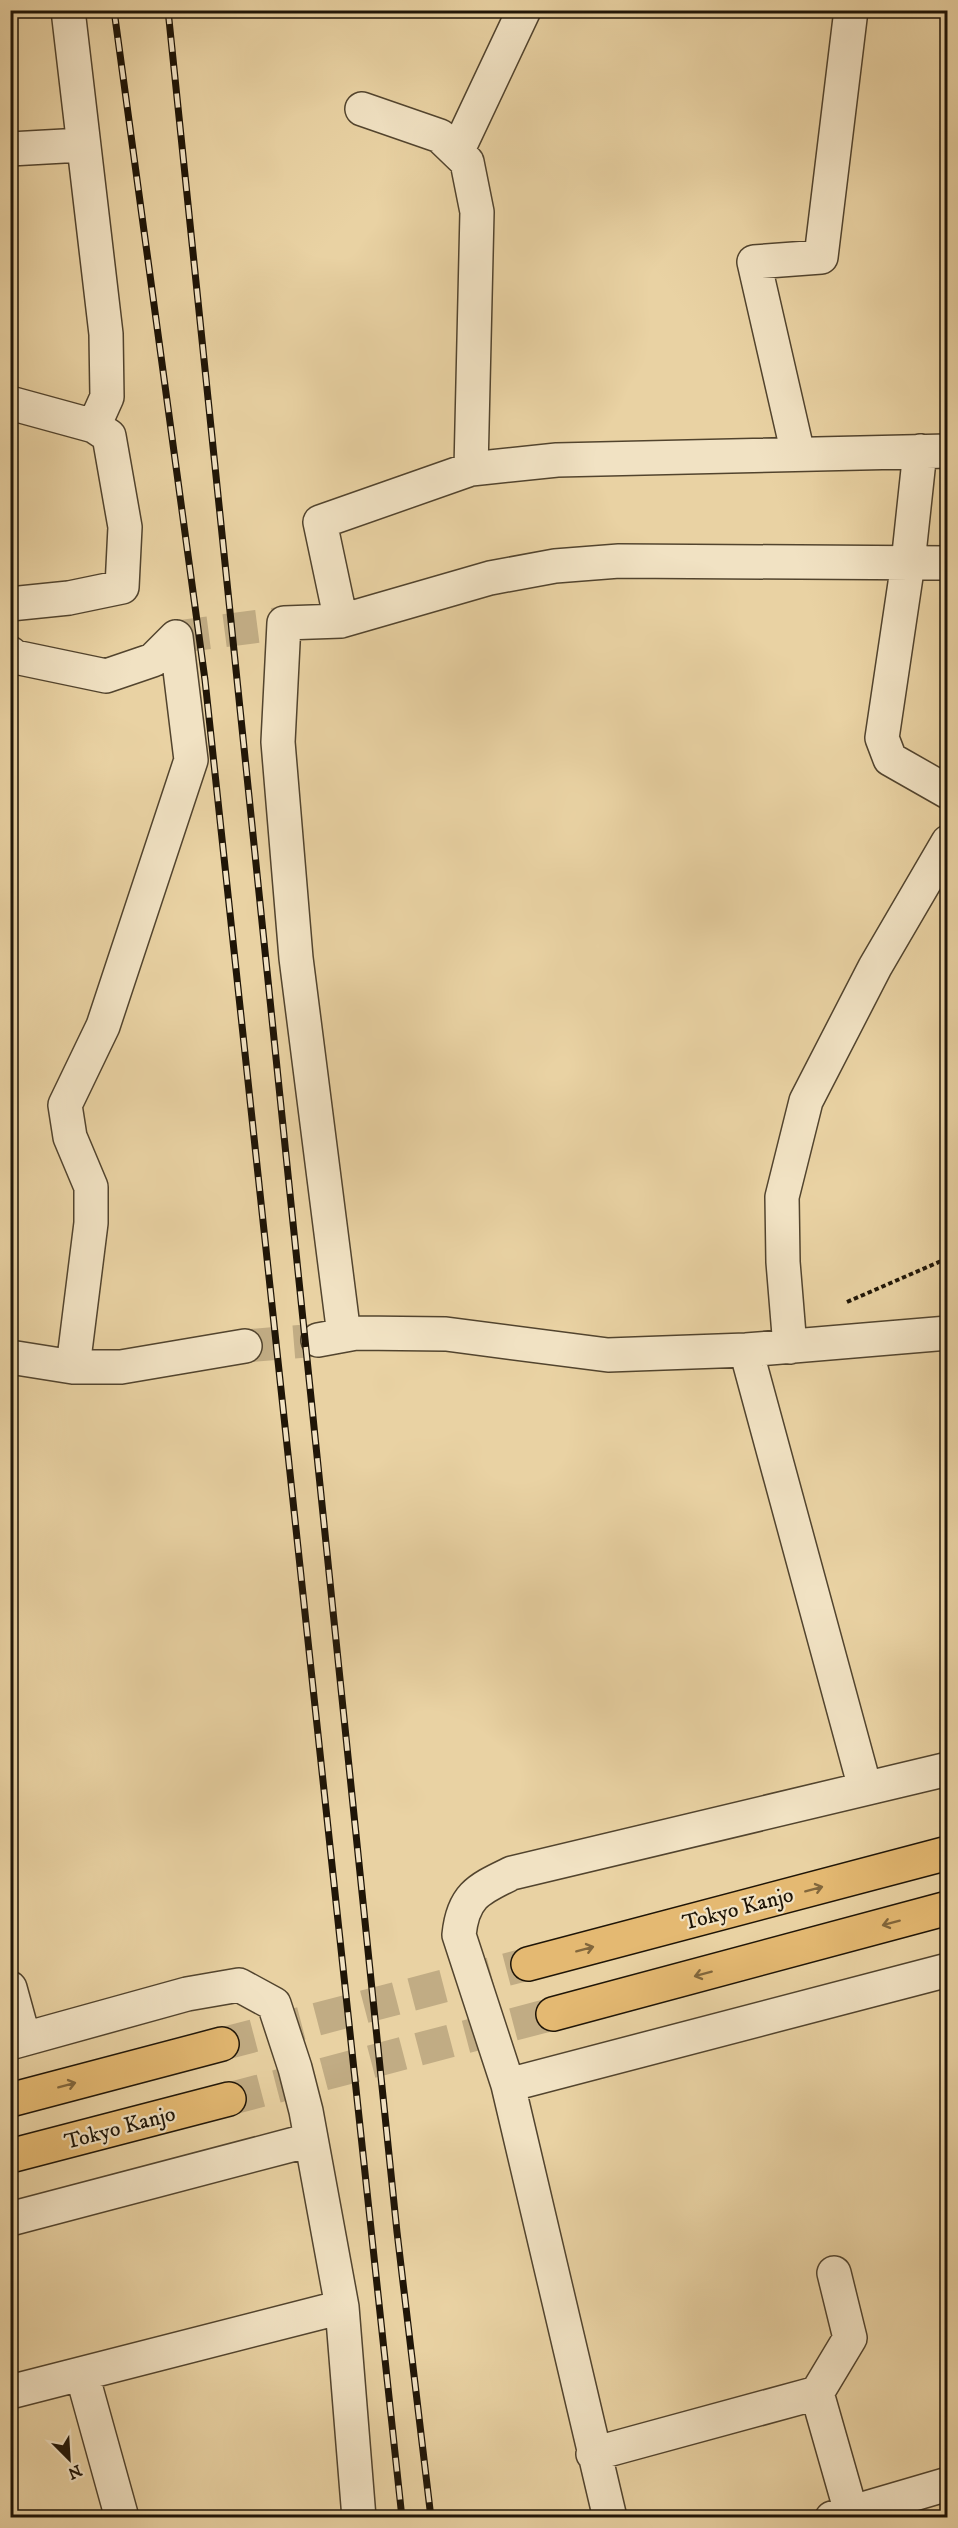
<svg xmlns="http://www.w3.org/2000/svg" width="958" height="2528" font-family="'IM FELL DW Pica',serif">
  <rect width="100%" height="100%" fill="#e9d2a3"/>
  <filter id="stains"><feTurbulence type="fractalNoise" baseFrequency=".00333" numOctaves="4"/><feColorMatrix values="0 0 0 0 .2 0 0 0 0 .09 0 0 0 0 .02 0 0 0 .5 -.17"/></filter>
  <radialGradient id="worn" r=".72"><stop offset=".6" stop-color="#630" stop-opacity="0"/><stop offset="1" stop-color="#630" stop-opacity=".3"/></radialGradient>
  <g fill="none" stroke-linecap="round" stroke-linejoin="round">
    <path stroke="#c1ac84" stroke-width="33" stroke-dasharray="33 16" stroke-linecap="butt" d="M176,637L284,623
      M245,1346L318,1340"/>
    <path stroke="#c1ac84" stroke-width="33" stroke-dasharray="33 16" stroke-linecap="butt" d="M222,2044L528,1964
      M229,2099L553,2014"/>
    <defs>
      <path id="minor" d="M68,10L106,334L107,397L94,426
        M362,109L440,136L467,162L477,212L471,469
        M10,149L82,145
        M457,152L524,10
        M10,403L94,426L109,436L125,527L122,587L69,598L10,604
        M920,451L908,563L882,738L890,759L948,792
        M798,454L754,262L821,257L851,10
        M341,621L320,522L471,469L557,460L948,451
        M10,653L15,657L106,676L153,660L176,637
        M344,1335L296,958L278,742L284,623L341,621L490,578L555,566L619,561L948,563
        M318,1340L356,1333L446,1334L608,1355L746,1350L948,1333
        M790,1347L783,1262L782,1197L806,1101L875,967L948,842
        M746,1350L865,1788
        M10,1357L73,1367H121L245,1346
        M73,1367L91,1223V1187L70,1137L65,1105L103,1026L191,760L176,637
        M10,1988L24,2039
        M10,2043L187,1994L239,1985L274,2004L295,2068L306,2111L342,2307L359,2518
        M508,2085L948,1970
        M10,2219L310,2140
        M82,2374L122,2518
        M10,2392L342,2307
        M817,2393L851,2512
        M593,2454L817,2393L850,2338L834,2273
        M610,2518L508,2085L459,1935C463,1895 479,1889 512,1873L948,1769
        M832,2518L948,2484"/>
      <path id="highway" d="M528,1964L948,1853
        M553,2014L948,1908
        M10,2100L222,2044
        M10,2156L229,2099"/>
    </defs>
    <use href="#minor" stroke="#52442e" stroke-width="36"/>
    <use href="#highway" stroke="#1f1507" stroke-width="36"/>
    <path stroke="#1f1507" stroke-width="4" stroke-dasharray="4.5 3" stroke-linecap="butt" d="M847,1302L948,1258"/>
    <use href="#minor" stroke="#f1e2c3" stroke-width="33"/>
    <use href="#highway" stroke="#e4b972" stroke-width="33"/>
    <defs>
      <path id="rail" d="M114,10L205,680L402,2518
        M168,10L397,2232L431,2518"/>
    </defs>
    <use href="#rail" stroke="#1f1507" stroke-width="7"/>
    <use href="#rail" stroke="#f1e2c3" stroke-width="4.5" stroke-dasharray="14" stroke-linecap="butt"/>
  </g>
  <defs><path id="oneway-shaft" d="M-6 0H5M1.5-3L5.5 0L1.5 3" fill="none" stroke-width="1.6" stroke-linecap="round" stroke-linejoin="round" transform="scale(1.5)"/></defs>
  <g stroke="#82673c">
    <use href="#oneway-shaft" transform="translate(814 1889) rotate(-15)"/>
    <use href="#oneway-shaft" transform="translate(891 1923) rotate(165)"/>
    <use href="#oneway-shaft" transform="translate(585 1949) rotate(-15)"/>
    <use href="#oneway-shaft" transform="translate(703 1974) rotate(165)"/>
    <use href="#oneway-shaft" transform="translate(67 2085) rotate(-15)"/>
  </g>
  <g text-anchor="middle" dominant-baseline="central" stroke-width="4.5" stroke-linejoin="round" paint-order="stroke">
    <g font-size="22" fill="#1f1507" stroke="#f1e2c3">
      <text transform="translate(738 1909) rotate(-15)">Tokyo Kanjo</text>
      <text transform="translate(120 2128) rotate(-15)">Tokyo Kanjo</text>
    </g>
  </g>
  <rect width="958" height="2528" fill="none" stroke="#e9d2a3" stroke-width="36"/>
  <rect x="12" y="12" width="934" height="2504" fill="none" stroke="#1f1507" stroke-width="3"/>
  <rect x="18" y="18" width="922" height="2492" fill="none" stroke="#1f1507" stroke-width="1.5"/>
  <g transform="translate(69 2459) rotate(156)" stroke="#f1e2c3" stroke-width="4.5" paint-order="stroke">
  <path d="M0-4.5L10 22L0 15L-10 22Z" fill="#1f1507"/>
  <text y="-9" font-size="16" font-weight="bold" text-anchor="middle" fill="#1f1507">N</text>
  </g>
  <rect width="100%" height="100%" filter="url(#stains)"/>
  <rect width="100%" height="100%" fill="url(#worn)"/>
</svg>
